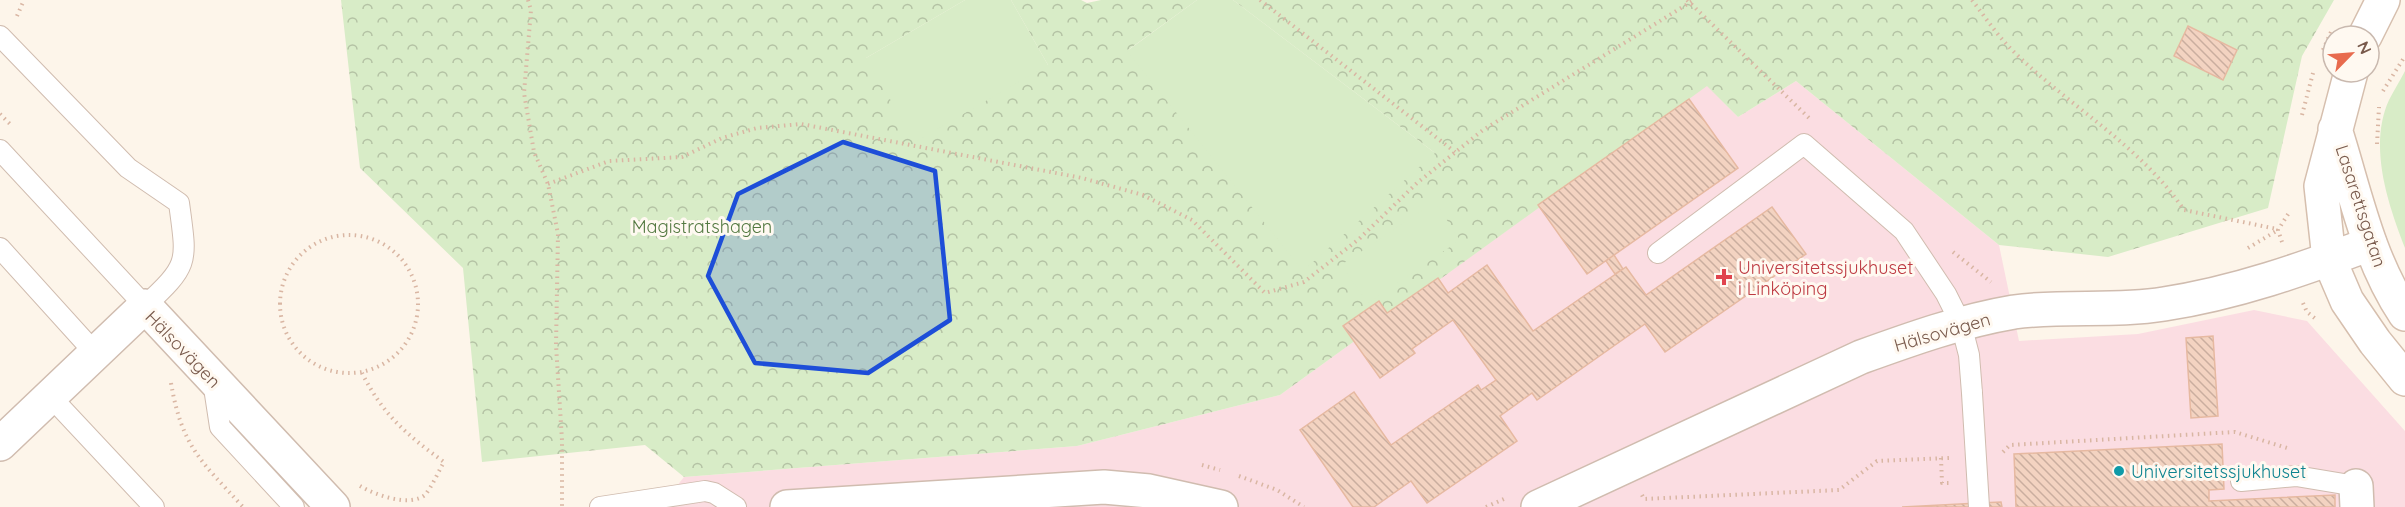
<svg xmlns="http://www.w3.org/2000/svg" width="2405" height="507" font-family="Quicksand,sans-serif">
  <defs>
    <pattern id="forest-crowns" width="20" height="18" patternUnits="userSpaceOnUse" patternTransform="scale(1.5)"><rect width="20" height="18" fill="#d8ecc7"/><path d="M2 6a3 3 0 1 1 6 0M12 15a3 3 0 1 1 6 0" fill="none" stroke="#b4c2a4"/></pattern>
    <pattern id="building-back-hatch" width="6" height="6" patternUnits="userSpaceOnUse" patternTransform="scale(1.5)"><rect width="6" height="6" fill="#f3d3c1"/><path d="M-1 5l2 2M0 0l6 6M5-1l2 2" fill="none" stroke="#caae9f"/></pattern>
  </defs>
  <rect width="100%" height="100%" fill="#fdf5ea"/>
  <path fill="#fbdde2" d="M1796,81L1999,245L2019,341L2138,334L2254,310L2307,321L2405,431V507H660L684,477L1077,446L1280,395L1707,85L1738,117Z"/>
  <path fill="url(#forest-crowns)" d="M341,0H965L866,58L1048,65L1011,0H1081L1087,3L1101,0H1197L1128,50L1435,153L1233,0H2334L2302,56L2268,208L2108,257L1999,245L1796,81L1738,117L1707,86L1280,395L1077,446L684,477L645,445L482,462L463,268L360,168Z"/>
  <path fill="#d8ecc7" d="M965,0H1011L1048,65L915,142L866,58Z
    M1197,0H1233L1435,153L1303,271L1127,51Z
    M2405,71V248C2388,204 2368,146 2389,100C2394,90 2400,81 2405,71Z
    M1435,202L1460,240L1368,303L1341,265Z"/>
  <path fill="url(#building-back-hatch)" stroke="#e6b9a1" stroke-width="1.5" d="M2188,26L2237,50L2223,80L2174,56Z
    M1689,99L1738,168L1587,274L1538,205Z
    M1772,207L1806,254L1665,352L1645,324L1537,400L1532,393L1500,416L1517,441L1427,503L1411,481L1374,507H1353L1300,430L1354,392L1391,445L1478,385L1481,390L1496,380L1453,320L1412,349L1415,353L1380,378L1343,326L1379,301L1387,313L1438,278L1448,293L1487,265L1533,331L1626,267L1646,295Z
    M1614,255L1623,269L1615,274L1606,261Z
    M2213,336L2218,416L2191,418L2186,338Z
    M2222,444L2224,489L2209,490V501L2335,495V507H2016L2014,454Z
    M2001,502L2002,507H1902L1979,503Z"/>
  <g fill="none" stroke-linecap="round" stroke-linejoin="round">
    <defs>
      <path id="service" d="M0,36L128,168L179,203C187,263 190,264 145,306L0,150
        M0,248L95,353
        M1658,253L1804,144L1904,231L1946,294L1961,324L1969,355L1972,393
        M213,381L220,427L294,507
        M50,396L154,507
        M2241,481L2296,476L2356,486
        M600,507L705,491L714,493L736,507"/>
      <path id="minor" d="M0,444L145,306L333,507
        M2356,486L2357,507
        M787,507L1104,487L1149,491L1221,507
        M1538,507L1861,357C1911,339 1961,321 2014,312C2064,305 2115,312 2164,304C2236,293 2303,269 2370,244"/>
      <path id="secondary" d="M2365,36L2383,0
        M2351,72L2321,186L2329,259L2347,301L2375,342L2405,379
        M2335,129C2355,192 2368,259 2405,314"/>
    </defs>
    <use href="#service" stroke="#d0bcaf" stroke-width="22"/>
    <use href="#minor" stroke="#d0bcaf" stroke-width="36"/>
    <use href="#secondary" stroke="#d6bfae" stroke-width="36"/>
    <path stroke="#d9b6a3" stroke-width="4" stroke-dasharray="1.5 4.5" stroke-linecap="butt" d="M528,0L531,10L524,93L534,152L548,184L558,234L556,345L562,440V507
      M1260,0L1455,152
      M1687,0L1809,118
      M1972,0C1985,17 1997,35 2012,50C2068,106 2139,144 2184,210L2277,229
      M17,16L24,0
      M2323,50L2331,32
      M2383,91L2405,56
      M0,114L10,124
      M2302,115L2313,73
      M2377,144L2379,107
      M548,184L609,161L682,157L722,138L757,128L801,124L1082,178L1143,195L1192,220L1265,293L1304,282L1359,239L1417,183L1483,130L1694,0
      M280 304a69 69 0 1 1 138 0a69 69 0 1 1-138 0Z
      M2282,242L2278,230L2290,211
      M2248,248L2278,230
      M1953,252L1991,282
      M2303,303L2307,312L2317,320
      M171,383C182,447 201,461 243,507
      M2003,452L2010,445L2235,432L2287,448
      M1941,458L1942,483H1951
      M1202,465L1220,470
      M1239,476L1277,490L1304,507
      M360,486C377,496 410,507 425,495C433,485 438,472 444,462C407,435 383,415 362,373
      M1642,495L1644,499L1839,490L1877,461L1949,458
      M1486,507L1506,498"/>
    <use href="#service" stroke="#fff" stroke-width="20"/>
    <use href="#minor" stroke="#fff" stroke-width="33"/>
    <use href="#secondary" stroke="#fff" stroke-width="33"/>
    <defs>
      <path id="service-bridge" d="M1972,393L1979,507"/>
    </defs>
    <use href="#service-bridge" stroke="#d0bcaf" stroke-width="22" stroke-linecap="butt"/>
    <use href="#service-bridge" stroke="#fff" stroke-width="20"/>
  </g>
  <path fill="#1d4ed8" fill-opacity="0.2" stroke="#1d4ed8" stroke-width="4.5" stroke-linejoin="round" d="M843,142L935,171L950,320L868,373L755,363L708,276L738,194Z"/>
  <path fill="#e0444e" stroke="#fff9f1" stroke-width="2" d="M1721 268h6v6h6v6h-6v6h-6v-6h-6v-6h6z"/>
  <circle fill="#0f9aa8" stroke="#fff9f1" stroke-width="2" cx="2119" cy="471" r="6"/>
  <g text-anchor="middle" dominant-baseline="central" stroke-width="6" stroke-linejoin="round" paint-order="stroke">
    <g font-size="18" fill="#795a4c" stroke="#fff9f1">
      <text transform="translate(2361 206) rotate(72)">Lasarettsgatan</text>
      <text transform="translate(1942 332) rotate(-16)">Hälsovägen</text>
      <text transform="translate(183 349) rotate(46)">Hälsovägen</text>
    </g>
    <g font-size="18" fill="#537941" stroke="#fff9f1">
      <text x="702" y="226">Magistratshagen</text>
    </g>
    <g font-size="18" fill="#be3a42" stroke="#fff9f1" text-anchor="start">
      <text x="1738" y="267">Universitetssjukhuset<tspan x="1738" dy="21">i Linköping</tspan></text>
    </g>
    <g font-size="18" fill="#0d838f" stroke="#fff9f1" text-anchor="start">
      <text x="2131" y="471">Universitetssjukhuset</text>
    </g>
  </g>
  <g transform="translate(2351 54) rotate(65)"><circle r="28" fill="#fff9f1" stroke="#c9b9af" stroke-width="1.5"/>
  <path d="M0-4.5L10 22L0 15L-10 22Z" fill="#e86b4e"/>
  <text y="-9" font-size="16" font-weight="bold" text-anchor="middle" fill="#795a4c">N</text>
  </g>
</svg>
